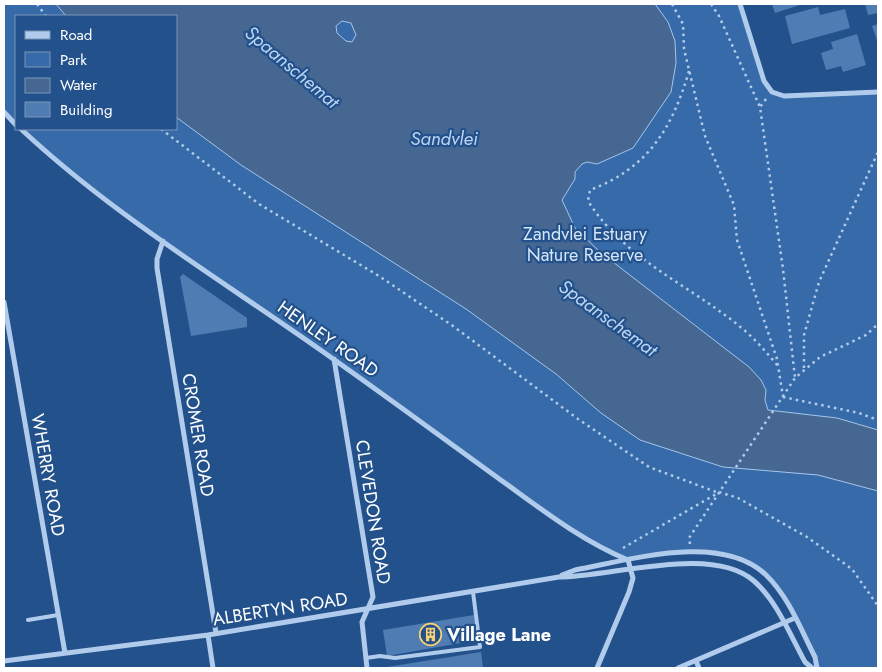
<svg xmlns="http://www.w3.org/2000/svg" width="882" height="672" font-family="Jost,sans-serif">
  <rect width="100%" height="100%" fill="#23518b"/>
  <path fill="#376aa8" d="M4,4H740L764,81L776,94L878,92V668H817L815,657L779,590L766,575L733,557L691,553L628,560L598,547L163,241L63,168L21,129H176V16H16V125L4,112Z"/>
  <path fill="#466791" stroke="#a4c6ec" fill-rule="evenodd" d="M56,4H655L668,22L675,41L676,63L671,92L633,148L597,164L587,162L582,164L575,172V179L562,200L575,228L600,252L749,367L761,380L766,390L765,400L768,410L837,418L878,430V491L818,475L723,467L640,440L601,413L556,374L466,309L241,165L176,117V16H66ZM342,21L351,23L356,35L352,42L346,41L337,33L336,26Z"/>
  <path fill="#507cb4" d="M772,4H803L775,13Z
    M865,4H878V13L868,15Z
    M818,7L820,15L845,9L850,28L792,44L785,16Z
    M878,24V43L872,26Z
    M857,34L866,65L843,72L841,66L826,70L821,53L833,49L831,42Z
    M183,274L247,318V327L191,336L180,277Z
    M474,615L478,640L387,656L383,630Z
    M481,652L483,668H388L387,667Z"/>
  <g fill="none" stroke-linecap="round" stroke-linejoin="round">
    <path stroke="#b0cbeb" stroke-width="2.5" stroke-dasharray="2.5 4" stroke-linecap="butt" d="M37,4L46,16
      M672,4L683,24L684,49L705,136L734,205L737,240L777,359L783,397
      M711,4L719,16L760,107
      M689,71C672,129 648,168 590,190L588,201C627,262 691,285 744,330C756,340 767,353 778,366
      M766,99L760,107L783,269L795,378
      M161,129L259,204L379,276L453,326L578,419L649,467L719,493
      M804,368V335L819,282L878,152
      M783,397L859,413L878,420
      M719,492L738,498L807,537L852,569L878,606
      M690,544L689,538L795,378L820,357L866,335L878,324
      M623,548L718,493"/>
    <path stroke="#b0cbeb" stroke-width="4" d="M28,620L58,615
      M366,658L380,656L395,658L480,647L473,592"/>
    <path stroke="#b0cbeb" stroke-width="5" d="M740,4L764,81L772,92L784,96L878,92
      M4,112L16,125
      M21,129C116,218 230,285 336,361C390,399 444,439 498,478C540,508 580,540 628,560
      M163,241L157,259V268L216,633
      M4,302L65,653
      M334,359L373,597L362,622L367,668
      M562,575L575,570C630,560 721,532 766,575C789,597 801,630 815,657L817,668
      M208,635L213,668
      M4,661L208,635L559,577C611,577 712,544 754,581C777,601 790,635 805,662L812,668
      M696,661L699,668
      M597,668L629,592L633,578L628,560
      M678,668L795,618"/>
  </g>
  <defs>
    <symbol id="building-ring" viewBox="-11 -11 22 22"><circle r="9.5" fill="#23518b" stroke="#f6d073" stroke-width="1.5"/><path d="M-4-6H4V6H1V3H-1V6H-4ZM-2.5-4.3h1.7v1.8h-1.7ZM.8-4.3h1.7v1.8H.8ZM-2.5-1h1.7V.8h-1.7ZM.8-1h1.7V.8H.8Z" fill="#f6d073"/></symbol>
  </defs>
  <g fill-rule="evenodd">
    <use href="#building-ring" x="418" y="622" width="25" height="25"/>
  </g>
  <g text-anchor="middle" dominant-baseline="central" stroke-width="4.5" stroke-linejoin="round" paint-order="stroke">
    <g font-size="18" fill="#d5e5f8" stroke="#23518b">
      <text x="585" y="234">Zandvlei Estuary<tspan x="585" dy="21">Nature Reserve</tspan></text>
    </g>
    <g font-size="18" fill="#fff" stroke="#23518b">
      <text transform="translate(328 339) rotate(35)">HENLEY ROAD</text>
      <text transform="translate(198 435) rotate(81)">CROMER ROAD</text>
      <text transform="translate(48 475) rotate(80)">WHERRY ROAD</text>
      <text transform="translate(373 512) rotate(81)">CLEVEDON ROAD</text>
      <text transform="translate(280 609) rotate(-9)">ALBERTYN ROAD</text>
    </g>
    <g font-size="18" font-weight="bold" fill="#fff" stroke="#23518b" text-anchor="start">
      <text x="447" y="635">Village Lane</text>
    </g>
    <g font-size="19" font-style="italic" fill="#bcd5f2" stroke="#23518b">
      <text transform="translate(292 67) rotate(40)">Spaanschemat</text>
      <text x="444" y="138">Sandvlei</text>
      <text transform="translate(608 318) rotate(36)">Spaanschemat</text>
    </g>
  </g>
  <rect width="882" height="672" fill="none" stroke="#ffffff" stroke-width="10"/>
  <rect x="15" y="15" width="162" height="115" fill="#23518b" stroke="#7b97b9"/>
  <rect x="25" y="31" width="25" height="8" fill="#b0cbeb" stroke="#7b97b9"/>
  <text x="60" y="40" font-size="15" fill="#ffffff">Road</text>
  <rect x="25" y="52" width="25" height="15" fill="#376aa8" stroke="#7b97b9"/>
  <text x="60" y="65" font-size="15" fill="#ffffff">Park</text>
  <rect x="25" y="78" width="25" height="15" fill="#466791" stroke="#7b97b9"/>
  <text x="60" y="90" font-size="15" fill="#ffffff">Water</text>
  <rect x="25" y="102" width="25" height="15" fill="#507cb4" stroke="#7b97b9"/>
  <text x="60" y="115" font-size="15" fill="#ffffff">Building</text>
</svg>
